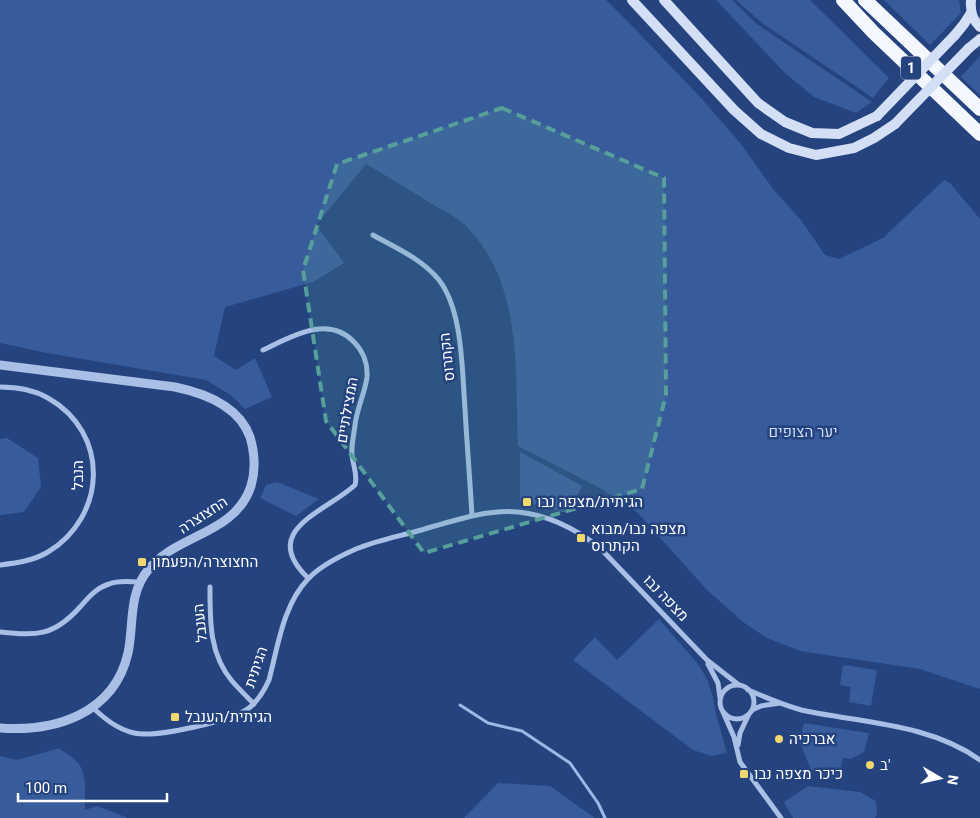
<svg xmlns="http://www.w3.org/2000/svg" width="980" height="818" font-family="Roboto,Heebo,sans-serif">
  <rect width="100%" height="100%" fill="#24437f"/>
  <path fill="#385b9c" d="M0,0H606L639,33L702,99L741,144L773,189L801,220L825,255L839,259L883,238L944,180L950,183L980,219V689L920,669L800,651L767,638L743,622L707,590L638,513L600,488L518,446C515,373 523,287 469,229C459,218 444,211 432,204C410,190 388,177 366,164L316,225L344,263L313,282L225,307L214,356L236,370L255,358L272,397L245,409L232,396L206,380L47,353L0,343Z
    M716,0H732L757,24L872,102L856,113L814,97L785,73Z
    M736,0H810L889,78L873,98L762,23Z
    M884,0H959L961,13L930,45Z
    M980,56V95L961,77Z
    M7,438L38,458L41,487L24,512L0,515V439Z
    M520,452L582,486L567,513L520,500Z
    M277,482L319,499L296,516L260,498L266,485Z
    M659,619L698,664L707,679L713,697L716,714L727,753L711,756L693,750L573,660L595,637L617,660Z
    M843,665L877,670L871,706L849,702L851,687L840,685Z
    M804,723L869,733L864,752L851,759L843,758L839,777L831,778L811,770L799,740Z
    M60,748L61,750C91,766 84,781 85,810L97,806L128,818H0V756L17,760Z
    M498,783L550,786L595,818H464Z
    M808,786L860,792L876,801L877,813L875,818H793L784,802Z"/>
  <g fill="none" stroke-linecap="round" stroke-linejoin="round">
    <path stroke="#9db9e7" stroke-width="3" d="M460,705L488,723L522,731L570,763L598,803L605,818"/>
    <path stroke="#a9bfe6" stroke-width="5" d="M373,235C396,248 422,259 439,280C463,311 462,371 465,409C467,445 470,480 472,516
      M263,350C291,337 328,314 354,342C363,351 368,364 367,377C365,393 357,408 355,425C354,435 351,445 352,455C353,466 358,475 355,485C326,512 258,530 308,578
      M0,387C16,387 34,390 48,398C110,433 107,516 48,552C33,561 16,563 0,565
      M210,587C210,620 209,654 232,681C239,689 247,697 254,704
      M0,632C37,636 54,636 80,607C89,597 96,588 109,584C119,580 130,582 140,582
      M708,664L718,683L720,698
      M720 702a17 17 0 1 1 34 0a17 17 0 1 1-34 0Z
      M748,690C766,697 787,707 806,711C864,723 930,724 980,760
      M92,707C105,719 117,729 134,733C156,738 232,721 249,708C259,700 264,691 269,680C278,646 283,605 308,579C320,566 340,556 356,549C375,541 395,537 414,532C447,523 483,509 518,512C549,515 576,529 600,548L707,660L739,685
      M752,710L761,706L780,703
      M723,712L734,737L740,762L781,818
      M738,745L740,733L748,716"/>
    <path stroke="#a9bfe6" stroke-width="9" d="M0,365L175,387C204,393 239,406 250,437C255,454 256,469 251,486C235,535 176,534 148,570C128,594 134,625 128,653C114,714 55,732 0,728"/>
    <path stroke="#d3dff5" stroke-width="10" d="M632,0L734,110L761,134L789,148L816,155L854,148L874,138L895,124
      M664,0L758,103L785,122L812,133L839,134L877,116
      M971,0C970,11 972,19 980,27
      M955,35L964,24L971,13
      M969,48L980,39"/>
    <path stroke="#f4f8fe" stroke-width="14" d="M843,0L874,33L980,134
      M865,0L980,109"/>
    <path stroke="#d3dff5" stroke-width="10" d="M877,116L955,35
      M895,124L969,48"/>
  </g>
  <path fill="#579f9a" fill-opacity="0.2" stroke="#579f9a" stroke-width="4" stroke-dasharray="10 6" stroke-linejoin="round" d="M502,108L664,178L666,395L642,489L424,553L326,421L303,270L337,164Z"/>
  <g fill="#f1d76d" stroke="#24437f" stroke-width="2">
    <rect x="522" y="497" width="10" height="10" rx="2.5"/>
    <rect x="576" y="533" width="10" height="10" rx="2.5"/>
    <rect x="137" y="557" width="10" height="10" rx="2.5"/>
    <rect x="170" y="712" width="10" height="10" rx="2.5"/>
    <circle cx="779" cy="739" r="5"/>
    <circle cx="870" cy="765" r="5"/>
    <rect x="739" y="769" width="10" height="10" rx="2.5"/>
  </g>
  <g text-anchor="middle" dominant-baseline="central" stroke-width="5" stroke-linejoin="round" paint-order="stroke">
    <rect fill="#24437f" stroke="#bdc7d9" stroke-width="1" x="901" y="56.5" width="20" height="23" rx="4"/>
    <g font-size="14" font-weight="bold" fill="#fff">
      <text x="911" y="68">1</text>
    </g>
    <g font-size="15" fill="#fff" stroke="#24437f">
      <text transform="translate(447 357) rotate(-96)">הקתרוס</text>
      <text transform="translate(347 410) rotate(-80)">המצילתיים</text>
      <text transform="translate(78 475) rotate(-90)">הנבל</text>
      <text transform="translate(203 515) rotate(-33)">החצוצרה</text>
      <text transform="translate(666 598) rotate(46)">מצפה נבו</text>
      <text transform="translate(200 623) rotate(-96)">הענבל</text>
      <text transform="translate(256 667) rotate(-71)">הגיתית</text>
    </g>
    <g font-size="15" fill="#cddbf5" stroke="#24437f">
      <text x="803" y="432">יער הצופים</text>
    </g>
    <g font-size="15" fill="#fff" stroke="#24437f" text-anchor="start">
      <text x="537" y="502">הגיתית/מצפה נבו</text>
      <text x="591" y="529">מצפה נבו/מבוא<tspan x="591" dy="17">הקתרוס</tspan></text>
      <text x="152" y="562">החצוצרה/הפעמון</text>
      <text x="185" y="717">הגיתית/הענבל</text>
      <text x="789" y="739">אברכיה</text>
      <text x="880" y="765">ב'</text>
      <text x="754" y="774">כיכר מצפה נבו</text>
    </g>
  </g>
  <g transform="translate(940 778) rotate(99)" stroke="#24437f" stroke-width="4" paint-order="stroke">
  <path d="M0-4L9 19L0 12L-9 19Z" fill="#ffffff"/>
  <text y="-8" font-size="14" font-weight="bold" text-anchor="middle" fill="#ffffff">N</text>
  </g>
  <path d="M18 793v8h149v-8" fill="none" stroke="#ffffff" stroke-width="2.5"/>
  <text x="25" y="793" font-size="15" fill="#ffffff" stroke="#24437f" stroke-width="4" paint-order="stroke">100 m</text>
</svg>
